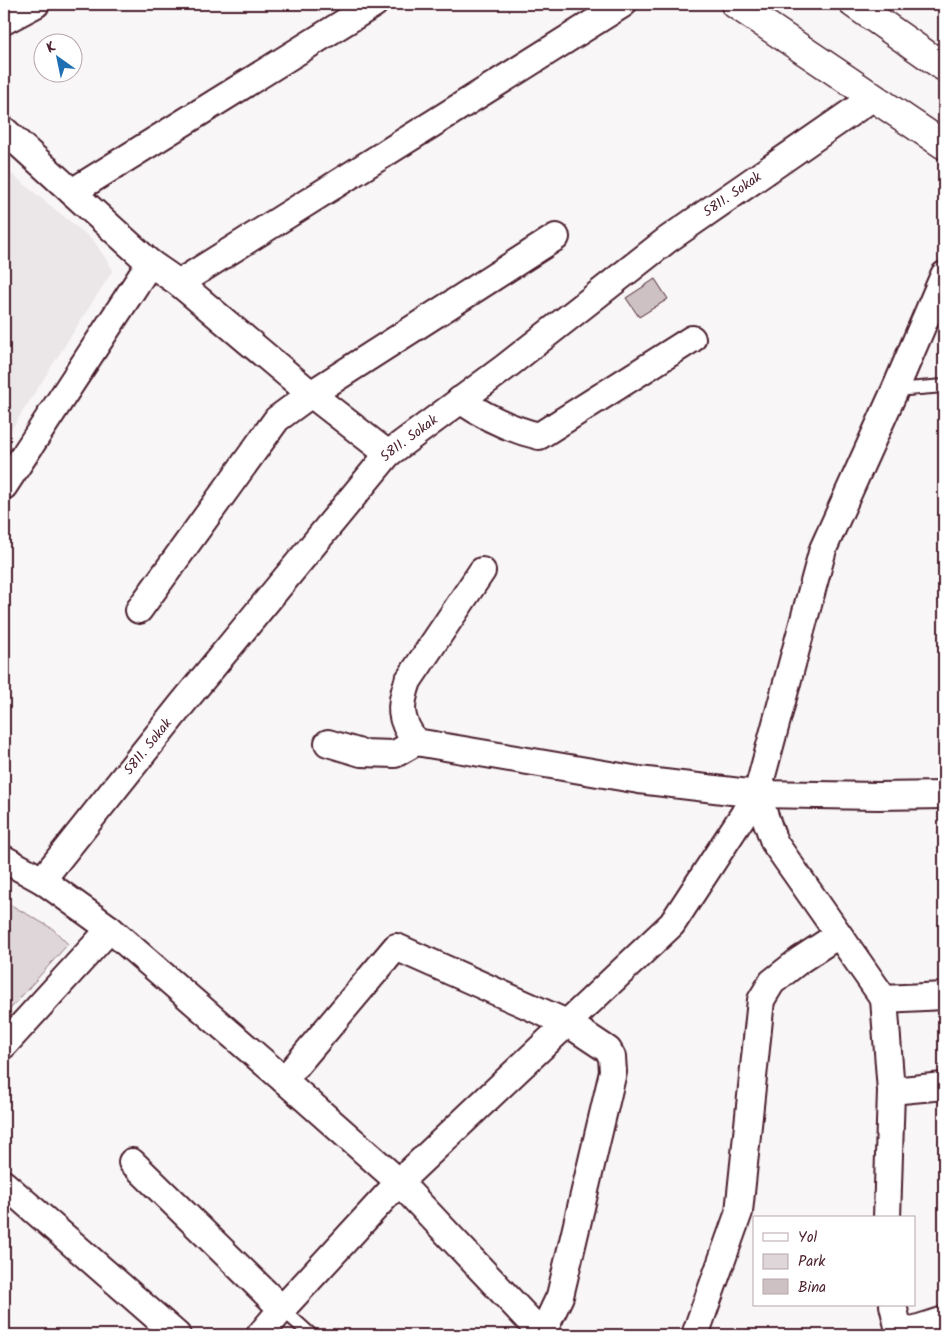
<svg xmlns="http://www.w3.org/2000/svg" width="948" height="1339" font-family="Kalam,sans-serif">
  <rect width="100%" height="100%" fill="#f8f6f7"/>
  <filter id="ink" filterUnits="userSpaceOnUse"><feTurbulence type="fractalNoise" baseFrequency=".02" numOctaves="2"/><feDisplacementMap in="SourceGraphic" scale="10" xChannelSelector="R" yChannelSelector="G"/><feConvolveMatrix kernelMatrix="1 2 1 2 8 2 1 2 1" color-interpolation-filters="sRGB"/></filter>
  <g filter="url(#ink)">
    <path fill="#ebe6e8" d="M4,168L94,241L113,270L4,441Z"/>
    <path fill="#ded6d9" stroke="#947a82" d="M4,901L53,929L68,944L4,1016Z"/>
    <path fill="#cdc1c4" stroke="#4a1f2b" d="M655,279L668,299L639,317L626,298Z"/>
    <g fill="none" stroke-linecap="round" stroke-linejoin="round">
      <defs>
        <path id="lane" d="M895,390L944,386
          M282,1309L311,1335"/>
        <g id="street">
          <path d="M4,21L36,4"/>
          <path d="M4,130L150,263L179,283L311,394L388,454"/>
          <path d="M72,192L374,4"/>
          <path d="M179,283L623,4"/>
          <path d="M460,400C485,417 509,429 539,436L692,339"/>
          <path d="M4,486L150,263"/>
          <path d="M139,610L277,419L311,394L556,237"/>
          <path d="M416,742C399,720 399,707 408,681L482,571"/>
          <path d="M328,743L361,753L395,754L416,742L639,780L757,794L878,796L944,795"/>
          <path d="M757,794L774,842L884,999L891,1091L887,1218"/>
          <path d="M4,859L42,880L110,929L284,1080L399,1182L543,1335"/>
          <path id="s1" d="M42,880L183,703L388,454L504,368L667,240L872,98"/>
          <path d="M884,999L944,996"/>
          <path d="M4,1045L110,929"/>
          <path d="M284,1080L396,947L569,1024L608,1050L612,1057L613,1072L560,1296L542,1334"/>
          <path d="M891,1091L944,1086"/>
          <path d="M132,1162L282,1309"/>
          <path d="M4,1184L177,1335"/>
          <path d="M893,1305L900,1335"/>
          <path d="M260,1335L282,1309L399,1182L672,924L757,794L823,549L895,390L944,275"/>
          <path d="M695,1335L739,1212L761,1000L772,982L800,960L838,935"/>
          <path d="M897,1335L944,1320"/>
        </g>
        <path id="secondary" d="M735,4L944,145
          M854,4L944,67"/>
      </defs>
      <use href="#lane" stroke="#4a1f2b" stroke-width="16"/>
      <use href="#street" stroke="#4a1f2b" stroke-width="30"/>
      <use href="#secondary" stroke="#4a1f2b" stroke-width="31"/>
      <use href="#lane" stroke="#fff" stroke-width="12"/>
      <use href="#street" stroke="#fff" stroke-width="26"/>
      <use href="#secondary" stroke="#fff" stroke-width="28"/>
    </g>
  </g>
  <g text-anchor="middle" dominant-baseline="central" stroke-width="4.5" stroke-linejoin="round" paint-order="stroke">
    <g font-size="14" fill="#4a1f2b" stroke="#fff">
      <text stroke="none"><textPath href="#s1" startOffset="980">5811. Sokak</textPath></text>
      <text stroke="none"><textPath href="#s1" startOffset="575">5811. Sokak</textPath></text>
      <text stroke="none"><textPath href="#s1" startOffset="170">5811. Sokak</textPath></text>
    </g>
  </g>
  <rect width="948" height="1339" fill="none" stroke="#fff" stroke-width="20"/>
  <rect x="10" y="10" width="928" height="1319" fill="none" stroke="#4a1f2b" stroke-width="2" filter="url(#ink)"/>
  <rect x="753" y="1216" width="162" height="90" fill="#ffffff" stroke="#b7a5aa"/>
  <rect x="763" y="1233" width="25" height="8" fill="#ffffff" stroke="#b7a5aa"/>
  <text x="798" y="1242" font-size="15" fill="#4a1f2b">Yol</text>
  <rect x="763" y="1254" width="25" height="15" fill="#ded6d9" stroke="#b7a5aa"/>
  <text x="798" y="1266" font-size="15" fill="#4a1f2b">Park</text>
  <rect x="763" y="1279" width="25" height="15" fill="#cdc1c4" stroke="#b7a5aa"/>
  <text x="798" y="1292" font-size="15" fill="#4a1f2b">Bina</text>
  <g transform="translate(58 58) rotate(327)"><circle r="24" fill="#ffffff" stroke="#b7a5aa"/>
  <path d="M0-4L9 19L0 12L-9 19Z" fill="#1f6fb2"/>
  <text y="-8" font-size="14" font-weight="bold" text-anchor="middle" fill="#4a1f2b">K</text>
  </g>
</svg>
